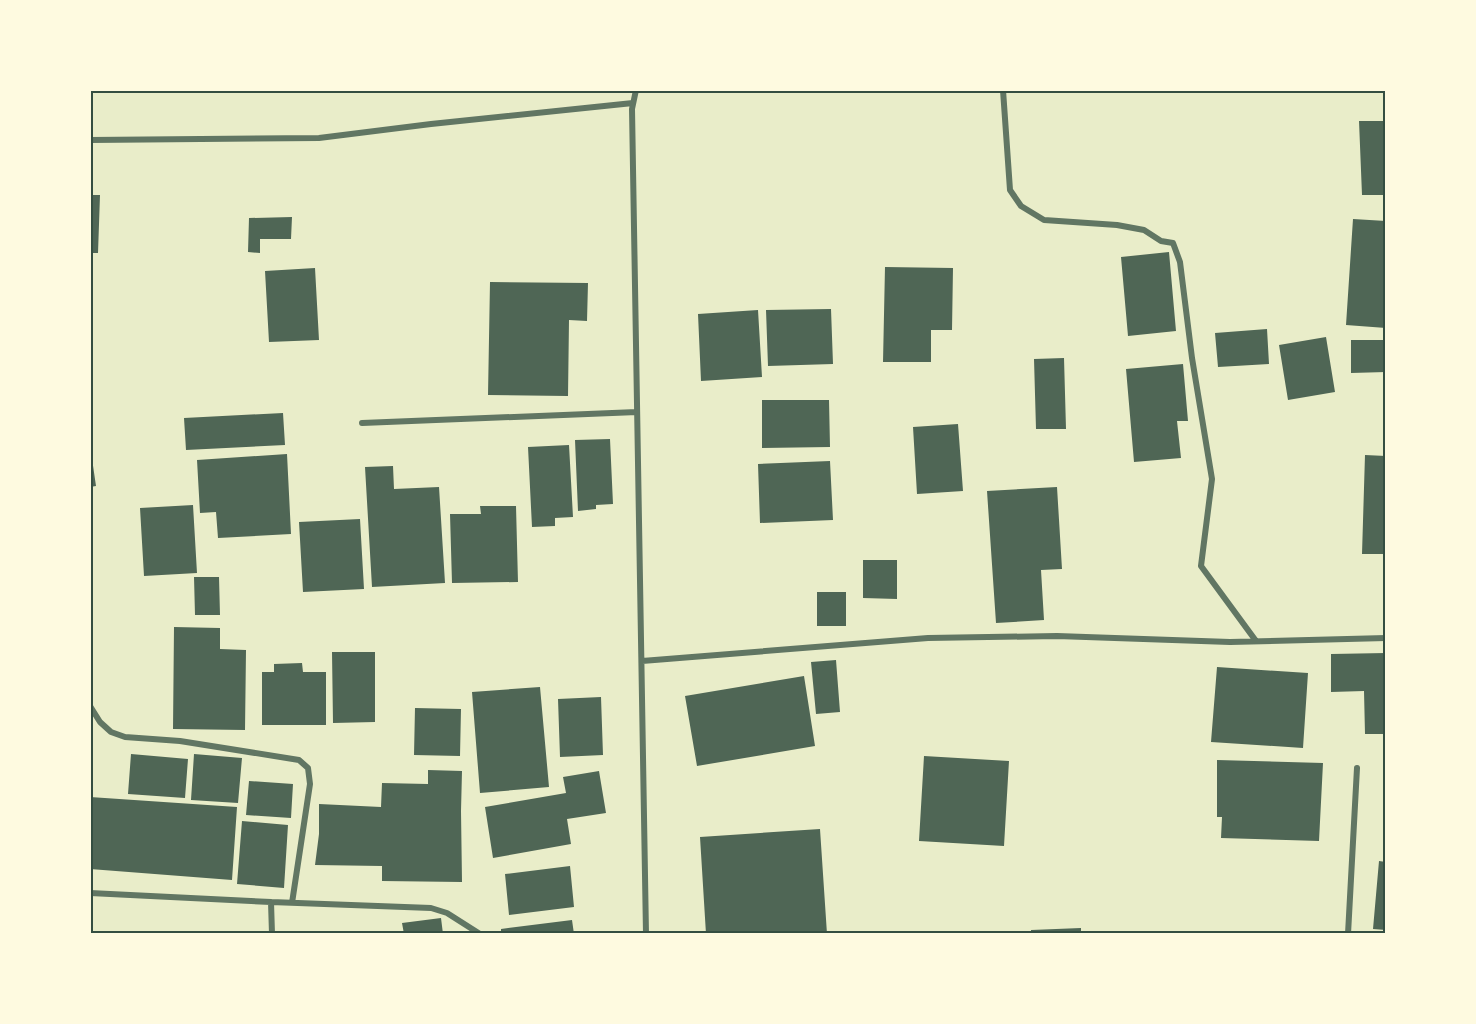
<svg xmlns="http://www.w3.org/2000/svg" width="1476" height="1024" font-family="'Noto Sans',sans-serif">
  <rect width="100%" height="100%" fill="#e9edc9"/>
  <path fill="#4f6655" d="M1359,121H1386V195H1362Z
    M90,195H100L98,253H90Z
    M292,217L291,239H260V253L248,252L249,218Z
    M1353,219L1386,221V328L1346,325Z
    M1169,252L1176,331L1128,336L1121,257Z
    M885,267L953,268L952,330H931V362H883Z
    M315,268L319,340L269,342L265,271Z
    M490,282L588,283L587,321L569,320L568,396L488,395Z
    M831,309L833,364L768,366L766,310Z
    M758,310L762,377L701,381L698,314Z
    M1267,329L1269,364L1218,367L1215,333Z
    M1326,337L1335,392L1288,400L1279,345Z
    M1351,340H1386V372L1351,373Z
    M1064,358L1066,429H1036L1034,359Z
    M1183,364L1188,421H1177L1181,458L1134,462L1126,369Z
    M762,400H829L830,447L762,448Z
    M283,413L285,445L186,450L184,418Z
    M958,424L963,491L917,494L913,427Z
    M610,439L613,504L596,505V509L578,511L575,440Z
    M569,445L573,517L555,518V526L532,527L528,447Z
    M91,452L96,486L90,487V453Z
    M287,454L291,534L218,538L216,512L200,513L197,460Z
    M1365,455L1386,456V554H1362Z
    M830,461L833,520L760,523L758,464Z
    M393,466L394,489L439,487L445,583L372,587L365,467Z
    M1057,487L1062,569L1041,570L1044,620L996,623L987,491Z
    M193,505L197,573L144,576L140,508Z
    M480,506H516L518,582L452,583L450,514H481Z
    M360,519L364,589L303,592L299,522Z
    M863,560H897V599L863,598Z
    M194,577H219L220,615H195Z
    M817,592H846V626H817Z
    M174,627L220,628V649L246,650L245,730L173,729Z
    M332,652H375V722L333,723Z
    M1386,653V734H1365L1364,691L1331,692V654Z
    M836,660L840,712L816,714L811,662Z
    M302,663L303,672H326V725H262V672H274V664Z
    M1217,667L1308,673L1303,748L1211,742Z
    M804,676L815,746L697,766L685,696Z
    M540,687L549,787L480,793L472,692Z
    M601,697L603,755L560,757L558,699Z
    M415,708L461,709L460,756L414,755Z
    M131,754L188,759L185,798L128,794Z
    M194,754L242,758L238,803L191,800Z
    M924,756L1009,761L1004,846L919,841Z
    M1217,760L1323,763L1319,841L1221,838L1222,817H1217Z
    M428,770L462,771L461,811L462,882L382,881V866L315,865L319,834V804L381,807L382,783L428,784Z
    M599,771L606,813L567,819L571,844L493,858L485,807L566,793L563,777Z
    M249,781L293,784L291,818L246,815Z
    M90,797L237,807L232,880L90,869Z
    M242,821L288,825L284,888L237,884Z
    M820,829L827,934H706L700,837Z
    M1379,861L1386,862V930L1373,929Z
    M570,866L574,907L509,915L505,874Z
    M441,918L443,934H404L402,923Z
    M572,920L574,934H501V929Z
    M1081,928V934H1031V930Z"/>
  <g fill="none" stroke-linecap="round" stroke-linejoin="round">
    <path stroke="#617663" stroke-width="6" d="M636,90L632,109L646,934
      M1003,90L1010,190L1021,206L1044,220L1117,225L1144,230L1161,241L1173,243L1180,262L1192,358L1212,479L1201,566L1256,641
      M90,140L319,138L431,124L633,103
      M362,423L637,412
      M642,661L928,638L1057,636L1230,642L1386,638
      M90,706L100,722L111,732L125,737L180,741L299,760L308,768L310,784L292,903
      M90,893L271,902L272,934
      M271,902L431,908L447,913L480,934
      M1348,934L1357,768"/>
  </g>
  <rect width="1476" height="1024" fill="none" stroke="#fefae0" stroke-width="183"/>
  <rect x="92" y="92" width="1292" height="840" fill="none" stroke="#344e41" stroke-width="2"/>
</svg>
